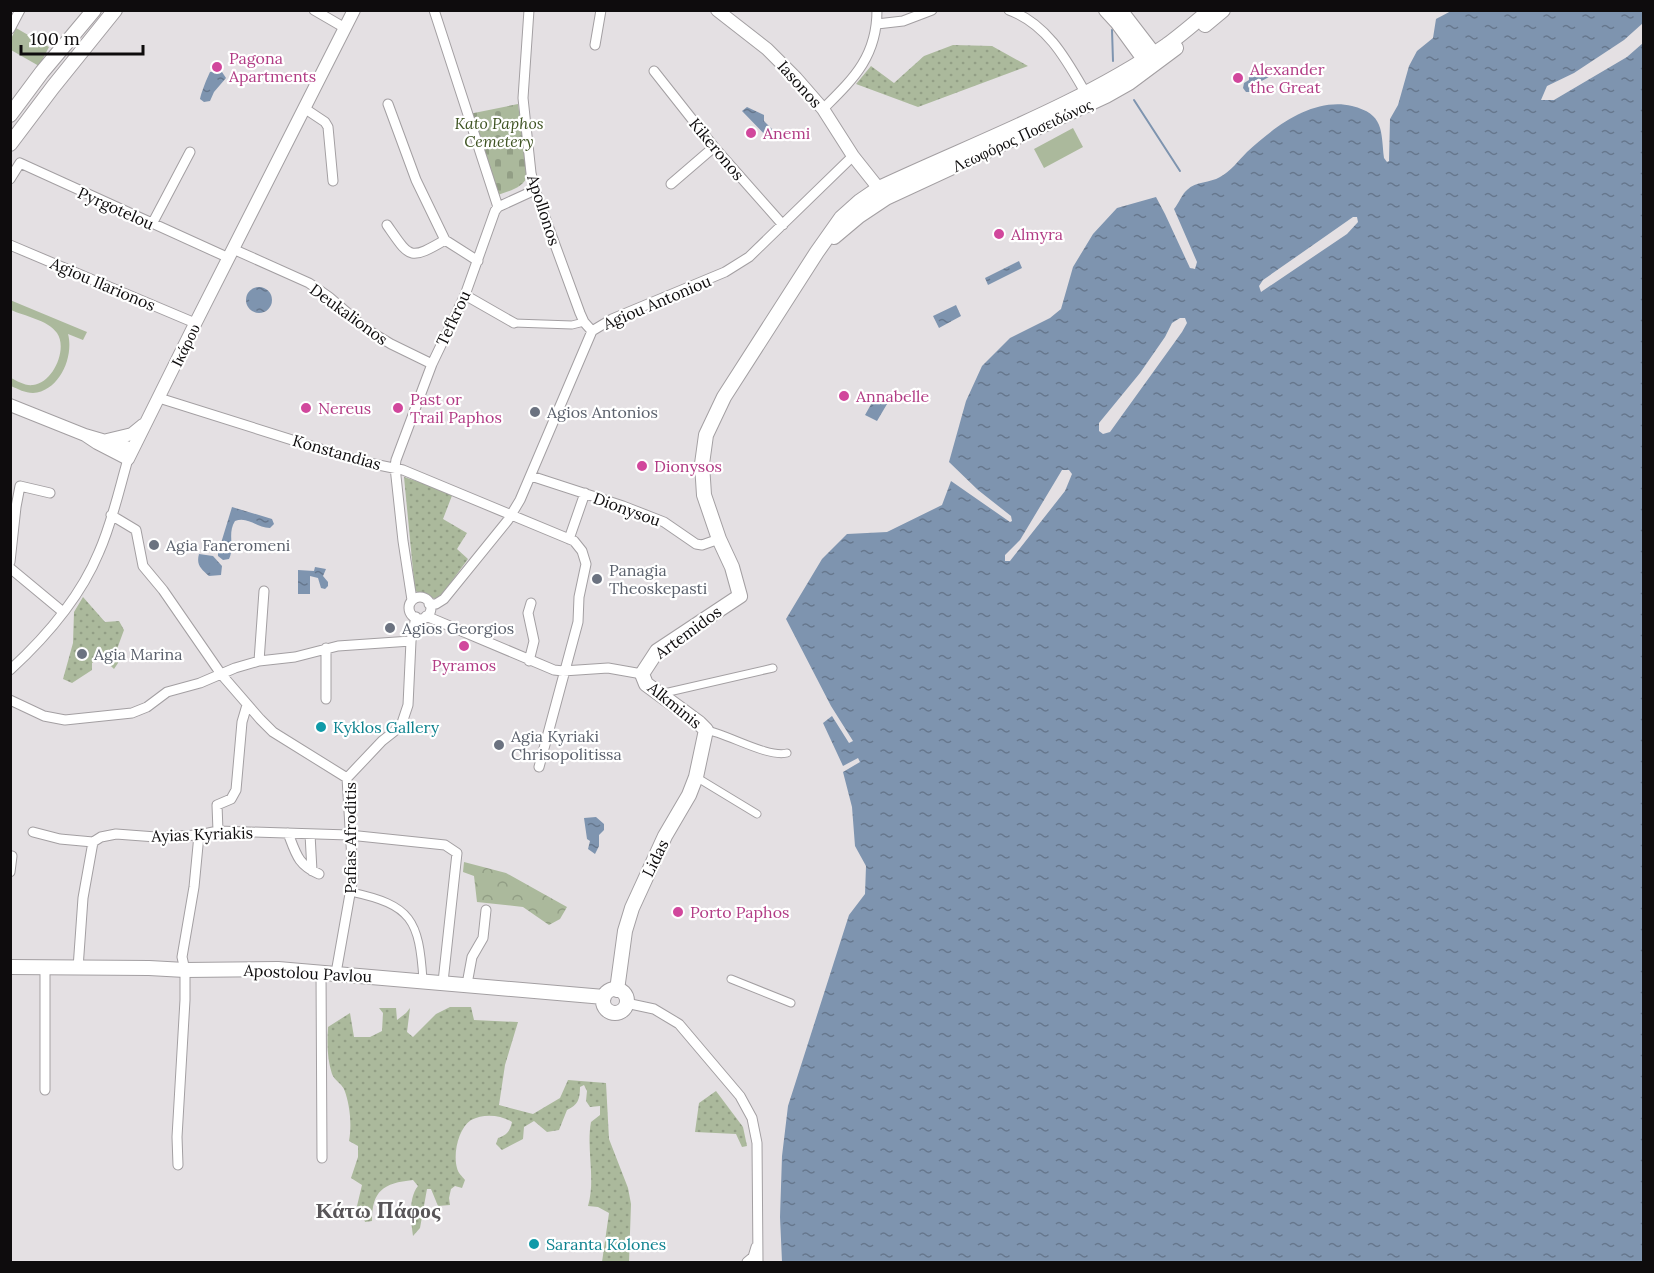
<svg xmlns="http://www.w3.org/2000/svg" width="1654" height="1273" font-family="Lora,serif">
  <defs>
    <pattern id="grass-dots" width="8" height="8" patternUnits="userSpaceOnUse" patternTransform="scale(1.5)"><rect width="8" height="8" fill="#abb99c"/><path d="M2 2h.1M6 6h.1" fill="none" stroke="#929e85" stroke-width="1.8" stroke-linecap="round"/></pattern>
    <pattern id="forest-crowns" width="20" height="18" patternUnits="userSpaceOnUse" patternTransform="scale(1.5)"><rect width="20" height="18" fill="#abb99c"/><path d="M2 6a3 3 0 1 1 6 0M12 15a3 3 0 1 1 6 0" fill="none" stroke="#929e85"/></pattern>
    <pattern id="cemetery-stones" width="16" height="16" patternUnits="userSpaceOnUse" patternTransform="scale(1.5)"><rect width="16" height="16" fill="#abb99c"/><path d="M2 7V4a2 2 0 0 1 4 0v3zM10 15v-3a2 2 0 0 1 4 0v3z" fill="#929e85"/></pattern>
    <pattern id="water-ripples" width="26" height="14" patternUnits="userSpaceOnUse" patternTransform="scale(1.5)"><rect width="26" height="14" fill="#7e94af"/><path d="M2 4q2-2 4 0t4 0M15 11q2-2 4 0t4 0" fill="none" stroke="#66778d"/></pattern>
  </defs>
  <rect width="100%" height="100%" fill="#e4e0e3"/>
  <path fill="url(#grass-dots)" d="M953,45L992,46L1028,66L918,107L856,84L871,66L894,83L924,56Z
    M404,477L453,493L443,519L467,533L457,549L468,559L438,600L415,591Z
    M83,597L105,622L119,621L124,630L117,649L118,663L114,669L104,659L99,658L92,663V670L72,683L63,679L73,643L74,612Z
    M450,1007H471L474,1020L518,1022L505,1065L499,1105L533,1114L560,1098L568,1080L606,1083L609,1139L628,1188L631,1204L629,1262H602L609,1213L598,1207L588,1206C596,1178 586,1150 591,1122L600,1115V1106L590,1107L586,1101L587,1091L584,1085L580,1087C580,1099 578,1105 567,1110L559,1130L547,1132L534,1121L524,1127L523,1139L502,1150L496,1144L498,1138C507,1135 510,1131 512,1122C501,1115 484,1113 471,1120C458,1129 453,1154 457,1168C458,1173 462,1176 465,1180L462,1188L455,1186L451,1189L449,1198L450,1205L438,1206L431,1189H427L420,1228L413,1236C411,1222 408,1198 418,1186L413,1180C383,1183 372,1191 372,1221L365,1222L362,1211L357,1206L362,1185L351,1178L358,1157V1146L349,1141C352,1125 350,1104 344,1089C341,1083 334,1080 332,1074C327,1059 327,1043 328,1027L350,1013L354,1037H370L382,1031L383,1013L379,1008H396L397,1020L406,1013L410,1008L407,1032L413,1037L436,1014Z
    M716,1091L743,1127L747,1146L742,1147L736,1134L695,1132L699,1103Z"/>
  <path fill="url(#forest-crowns)" d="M464,862L506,873L567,907L560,919L549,925L523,907L477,902L474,876L463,872Z"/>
  <path fill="url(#cemetery-stones)" d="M518,104L528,174C524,188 511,190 498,195L469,114Z"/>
  <path fill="#abb99c" d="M16,28L49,47L39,66L11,50V39Z
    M1073,128L1083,147L1044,168L1034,149Z
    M10,300L87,332L83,340L68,334C74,356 60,391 33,393C25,393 18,389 11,386V378C17,381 25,386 33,385C53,383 68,349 57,333C48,320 24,316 11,310Z"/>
  <path fill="url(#water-ripples)" d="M1453,10L1643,11V1262H782L780,1217L782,1156L788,1106L849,915L865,894L866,866L855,846L852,807L843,772L860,762L858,758L843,766L823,723L832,716L849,743L853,741L831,706L786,619L822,559L847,534L887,532L942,505L951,481L1010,522L1012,521L1011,516L978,490L949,462L966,401L982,366L1010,338L1050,318L1061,309L1073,267L1093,234L1117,208L1156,197L1165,214L1190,268L1195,269L1197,262L1174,209C1179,203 1182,194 1187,190C1196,181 1210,183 1220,177C1230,172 1239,160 1247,152C1274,127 1313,97 1352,106C1384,114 1381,130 1384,158L1387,162L1389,161L1390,119L1398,105L1409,66L1417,51L1433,38L1436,19Z
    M1262,69H1266L1269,73V77L1256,84V88L1251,92H1246L1243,88L1244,83L1249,80V76Z
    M216,71L222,72L226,78L214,92L210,101L204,102L200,99C201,93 207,78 210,72Z
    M747,107L764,115V121L777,134L770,140L742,111Z
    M1019,261L1022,268L988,285L985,278Z
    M246 300a13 13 0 1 1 26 0a13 13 0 1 1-26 0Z
    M956,305L961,316L939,328L933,316Z
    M878,392L890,399L877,421L865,415Z
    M232,507L272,519L274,524L270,528C257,528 248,516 235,521C227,533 235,547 229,559L223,560L218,556V553Z
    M199,554L213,556L222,566L221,575L209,576C201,569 196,565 199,554Z
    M315,567L326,569L323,576L328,582V586L325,589L321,588L318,578L310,576V594H298V570L314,571Z
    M596,817L604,824V830L599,835V846L595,854L588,849L590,841L587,839L584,818Z"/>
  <path fill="#e4e0e3" d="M1643,23V43L1627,57L1554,100H1541L1547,86L1574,73L1624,40Z
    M1353,217H1357L1358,222L1347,234L1261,292L1259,286L1263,280Z
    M1180,318H1185L1187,323L1182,332L1110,432L1103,434L1099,431V423L1140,373L1165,337L1172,323Z
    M1062,470H1069L1072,474L1065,491L1010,561H1005V555L1020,540Z"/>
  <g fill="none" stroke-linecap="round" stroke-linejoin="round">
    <path stroke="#7e94af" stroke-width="2" d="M1112,30L1113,61
      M1134,100L1180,171"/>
    <defs>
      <path id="pedestrian" d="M514,323L572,325L584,322
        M660,694L773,668
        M706,730C728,734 768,758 787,753
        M696,777L757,814
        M351,892C412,905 419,920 423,980
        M731,979L791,1003"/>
      <path id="minor" d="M314,10L345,28
        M434,10L498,207
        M529,10L523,98L531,173L535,190L580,313L584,322L592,331
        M1009,10C1047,24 1066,59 1085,92
        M877,24L903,21L932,10
        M10,29L20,10
        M595,45L601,10
        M654,71L714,147L783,225
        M388,104L416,180L445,240L478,261
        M304,108L325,122L328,127L333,181
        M823,109C853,79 877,57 877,10
        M10,179L20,163L229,258
        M671,184L714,147
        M152,224L190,152
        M387,225C410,258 409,261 445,240
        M10,245L195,323
        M233,249L309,283L329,297L366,329L391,344L432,364
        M465,295L514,323
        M159,398L359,461L403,470L574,541L582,551L586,564L579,597L578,622L539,767
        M531,476L623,506L664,522L696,544L702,545L719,539
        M111,515L136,530L143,566L163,590L221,674L260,719L273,732L347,778
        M569,539L585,493
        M10,562L16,507L20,486L50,493
        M10,568L63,612
        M409 608a11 11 0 1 1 22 0a11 11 0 1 1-22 0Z
        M412,600L403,541L395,467L396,460L432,364L465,295L495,211L498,207L535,190
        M429,604H436L444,599L508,520L520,500L592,331L612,319L725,272L749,257L853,156
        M426,616L554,670L563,671L608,668L642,674
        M259,661L264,591
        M529,661L534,641L528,613L531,603
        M10,670C46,637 80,598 99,552C112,523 119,490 128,459
        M326,699V648
        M10,700L44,716L65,720L132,713L147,707L167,692L200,683L235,668L259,661L295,657L338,646L411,641
        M218,831L217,805L231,799L236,790L242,722L247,705
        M33,832L60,839L93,842L101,837L116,834L156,837L199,835L218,831L349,835L445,845L457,853L443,982
        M288,833C296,854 298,865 319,874
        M310,834L312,871
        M10,872L12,856
        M78,968L83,898L93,842
        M321,971L322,1158
        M336,973L353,877L347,778L382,741L401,726L408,705L411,641L416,617
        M467,984L472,957L483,938L486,910
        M626,1003L654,1009L679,1024L740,1096L752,1118L757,1143L758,1262
        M45,1090V967
        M178,1165L177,1137L185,1000V970L182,957L194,887L199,835
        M747,1262L753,1257L756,1247"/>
      <path id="tertiary" d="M717,10L767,49L796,78L823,109L853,156L884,195
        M10,405L85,435L133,449
        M85,435L97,443L128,459L194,326L354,10
        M107,440L132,434L143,425"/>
      <path id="secondary" d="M1106,10L1117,22L1149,66
        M1120,10L1157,58
        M1205,25L1223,10
        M10,115L42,72L94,10
        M10,144L53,87L115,10
        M834,237L859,216L886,198L1106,96L1129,83L1176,48
        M10,967L149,968L185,970L278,969L604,997
        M603 1001a12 12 0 1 1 24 0a12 12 0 1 1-24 0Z
        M617,990L625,931L632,908L665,836L689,795L696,777L706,730L699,723L646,684L642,674L657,651L740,596L732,567L719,539L704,495L702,464L706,435L724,397L817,252L841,218L860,201L879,188C975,143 1079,105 1167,45C1182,34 1196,22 1210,10"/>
    </defs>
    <use href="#pedestrian" stroke="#a39fa2" stroke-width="9"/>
    <use href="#minor" stroke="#a39fa2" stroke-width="11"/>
    <use href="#tertiary" stroke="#a39fa2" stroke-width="14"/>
    <use href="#secondary" stroke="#a39fa2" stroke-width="16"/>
    <use href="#pedestrian" stroke="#fff" stroke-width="7"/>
    <use href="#minor" stroke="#fff" stroke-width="9"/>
    <use href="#tertiary" stroke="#fff" stroke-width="12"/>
    <use href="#secondary" stroke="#fff" stroke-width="14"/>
  </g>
  <g fill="#d1479c" stroke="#fff" stroke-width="2">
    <circle cx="217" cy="67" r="6"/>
    <circle cx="1238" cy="78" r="6"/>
    <circle cx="751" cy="133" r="6"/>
    <circle cx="999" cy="234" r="6"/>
    <circle cx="844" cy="396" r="6"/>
    <circle cx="306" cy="408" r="6"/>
    <circle cx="398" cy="408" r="6"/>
    <circle cx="642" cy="466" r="6"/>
    <circle cx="464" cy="646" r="6"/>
    <circle cx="678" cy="912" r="6"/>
  </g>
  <g fill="#6b7280" stroke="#fff" stroke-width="2">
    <circle cx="535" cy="412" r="6"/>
    <circle cx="154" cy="545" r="6"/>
    <circle cx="597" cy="579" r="6"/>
    <circle cx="390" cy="628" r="6"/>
    <circle cx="82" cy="654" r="6"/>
    <circle cx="499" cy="745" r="6"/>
  </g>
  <g fill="#0f9aa8" stroke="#fff" stroke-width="2">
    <circle cx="321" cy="727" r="6"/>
    <circle cx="534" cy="1244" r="6"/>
  </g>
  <g text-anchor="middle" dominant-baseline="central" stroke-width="4.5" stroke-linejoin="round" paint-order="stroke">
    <g font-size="16" fill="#b23c85" stroke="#fff" text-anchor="start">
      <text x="229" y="58">Pagona<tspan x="229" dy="18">Apartments</tspan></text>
      <text x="1250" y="69">Alexander<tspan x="1250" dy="18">the Great</tspan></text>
      <text x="763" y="133">Anemi</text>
      <text x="1011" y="234">Almyra</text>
      <text x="856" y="396">Annabelle</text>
      <text x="410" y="399">Past or<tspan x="410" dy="18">Trail Paphos</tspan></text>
      <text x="318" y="408">Nereus</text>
      <text x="654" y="466">Dionysos</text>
      <text x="464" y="665" text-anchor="middle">Pyramos</text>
      <text x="690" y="912">Porto Paphos</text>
    </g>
    <g font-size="16" fill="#0e0c0d" stroke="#fff">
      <text transform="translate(800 84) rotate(48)">Iasonos</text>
      <text transform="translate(1022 135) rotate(-25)">Λεωφόρος Ποσειδώνος</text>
      <text transform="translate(717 149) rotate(50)">Kikeronos</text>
      <text transform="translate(116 208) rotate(24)">Pyrgotelou</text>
      <text transform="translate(544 210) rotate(72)">Apollonos</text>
      <text transform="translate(103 284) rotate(23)">Agiou Ilarionos</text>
      <text transform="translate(657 302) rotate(-23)">Agiou Antoniou</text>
      <text transform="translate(349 314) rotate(36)">Deukalionos</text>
      <text transform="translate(453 318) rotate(-65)">Tefkrou</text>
      <text transform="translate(185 345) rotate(-64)">Ικάρου</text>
      <text transform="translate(337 452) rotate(16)">Konstandias</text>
      <text transform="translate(627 509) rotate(20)">Dionysou</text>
      <text transform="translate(688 632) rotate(-36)">Artemidos</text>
      <text transform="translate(675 705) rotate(39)">Alkminis</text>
      <text transform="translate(202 834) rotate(-2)">Ayias Kyriakis</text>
      <text transform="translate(350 838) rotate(-90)">Pafias Afroditis</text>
      <text transform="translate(655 858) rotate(-64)">Lidas</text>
      <text transform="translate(308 973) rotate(3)">Apostolou Pavlou</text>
    </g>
    <g font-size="16" font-style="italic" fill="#3f5423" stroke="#fff">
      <text x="499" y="123">Kato Paphos<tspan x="499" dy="18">Cemetery</tspan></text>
    </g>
    <g font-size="16" fill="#5b616d" stroke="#fff" text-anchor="start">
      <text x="547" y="412">Agios Antonios</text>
      <text x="166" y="545">Agia Faneromeni</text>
      <text x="609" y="570">Panagia<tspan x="609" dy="18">Theoskepasti</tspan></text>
      <text x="402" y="628">Agios Georgios</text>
      <text x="94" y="654">Agia Marina</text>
      <text x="511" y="736">Agia Kyriaki<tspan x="511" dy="18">Chrisopolitissa</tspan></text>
    </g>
    <g font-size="16" fill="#0d838f" stroke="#fff" text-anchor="start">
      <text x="333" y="727">Kyklos Gallery</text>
      <text x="546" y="1244">Saranta Kolones</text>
    </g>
    <g font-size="22" font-weight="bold" fill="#595659" stroke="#fff">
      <text x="378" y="1210">Κάτω Πάφος</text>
    </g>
  </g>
  <rect width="1654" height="1273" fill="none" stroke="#0e0c0d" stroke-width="24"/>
  <path d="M21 45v9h122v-9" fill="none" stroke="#0e0c0d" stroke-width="3"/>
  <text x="30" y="45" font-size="18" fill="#0e0c0d" stroke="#ffffff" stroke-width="4.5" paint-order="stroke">100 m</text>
</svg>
